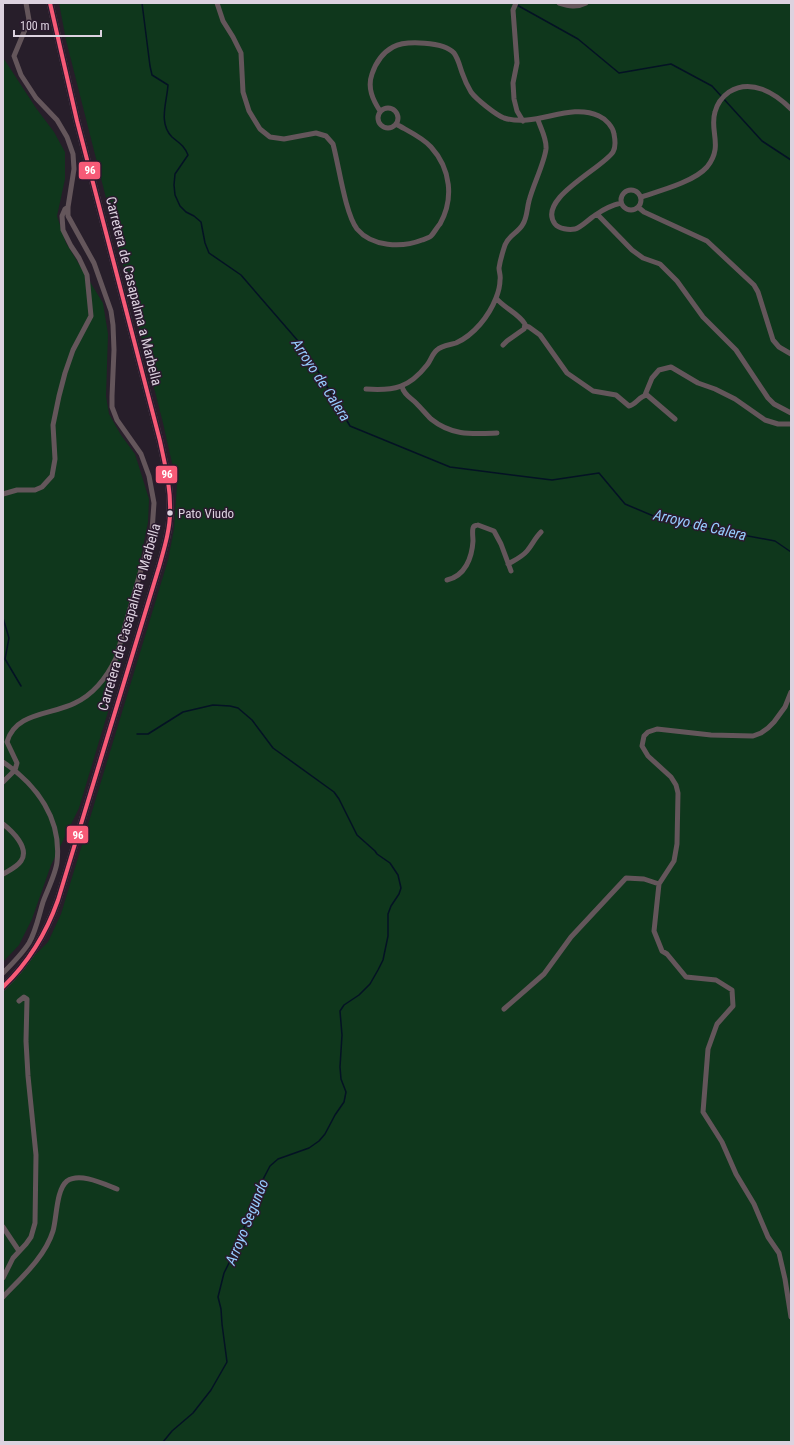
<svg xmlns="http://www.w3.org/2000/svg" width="794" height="1445" font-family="'Roboto Condensed',sans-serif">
  <rect width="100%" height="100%" fill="#271e2a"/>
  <path fill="#0f371c" d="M59,3H791V1442H3V987L48,942L61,914L168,560L174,529L177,485L163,423L66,40Z
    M4,59L36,108L54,132L65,152V179L57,216L66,243L103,303L108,334L106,396L109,414L121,435L135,454L149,499L148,522L113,695L79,808L51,865L32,919L19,945L3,962Z"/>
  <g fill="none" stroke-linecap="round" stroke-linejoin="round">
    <path stroke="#041224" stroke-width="1.5" d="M142,3L150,66L152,75L168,85C167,102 158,123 172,137C179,143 184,145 188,155L175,174L174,185L175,195L180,206L186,212L194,216L201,222L205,243L209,253L241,275L305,349L350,426L450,467L552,480L599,473L625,504L663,520L775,541L791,552
      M517,5L578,39L619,73L671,64L712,86L762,141L791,160
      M3,618L9,638L5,659L21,686
      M137,734H148L183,712L213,705L230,706L238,708L252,720L273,748L334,792L339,799L357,835L375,851L377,854L390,863L398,875L401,888L399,894L391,906L388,914V936L383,960L378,970L370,984L359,995L344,1005L340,1011L342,1035L340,1067L341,1079L346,1092L344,1102L335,1115L325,1134L319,1141L309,1148L278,1159L270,1166L258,1189L237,1247L224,1273L218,1297L221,1309L222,1324L227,1362L211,1390L193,1413L172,1431L163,1442"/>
    <path stroke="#64565b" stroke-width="5" d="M217,3L223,21L233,37L241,53L243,92L249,111L260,129L270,137L284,139L316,133L326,136L333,144C339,166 345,213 357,229C372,247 402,248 422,240C425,239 429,238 431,236C434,233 437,227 440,224C454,199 451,169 431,147C422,137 408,131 396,124
      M516,3L513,10L517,63L513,83L514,99L517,111L523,121
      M559,3C569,6 576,8 586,3
      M378 118a10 10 0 1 1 20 0a10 10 0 1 1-20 0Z
      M380,111C373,100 367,88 372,74C376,62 382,53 393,47C406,40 444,42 454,53C459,60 460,68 463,75C465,81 468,87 471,92C476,99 496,115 504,118C536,128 569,102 599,116C606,119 613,127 614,134C615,139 616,147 613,152C603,168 536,199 555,224C559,229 569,230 575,229C581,228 591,217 597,214C604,209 613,205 621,203
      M621 200a10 10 0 1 1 20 0a10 10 0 1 1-20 0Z
      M641,197C659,191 694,182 707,167C724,146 709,131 715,112C717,104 722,97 729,92C751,78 775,93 791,109
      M638,207L644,212L707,241L754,285L758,292L773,340L779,347L791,354
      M597,214L632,250L643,258L660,264L677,281L703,317L736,350L768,398L774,404L791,413
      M496,298C504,308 518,313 525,324L524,329L507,341L503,345
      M525,326L529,327L540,335L567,373L593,391L616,395L629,406C636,405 639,396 647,395L675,419
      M402,386C403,394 411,398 416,403C421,408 426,414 431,419C452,436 472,434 497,433
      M366,389C394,391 409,388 427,365C431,360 432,354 437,350C442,345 450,345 456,343C474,335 489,316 496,298C498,293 500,286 500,280C501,276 499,272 499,268C500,261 503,251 505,245C509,235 518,233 523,224C527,218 527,208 529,201C533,185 544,164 546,149C547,139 541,129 538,120
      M645,395L652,378L659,370L671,367L698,383L715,389L735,399L765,420L778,424H791
      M3,494L17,490H35L42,487L52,476L55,459L53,425L59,396L65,373L73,350L91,316L87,275L79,258L71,246L63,230L62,216L65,209L68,207
      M508,564C515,560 522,557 527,551C532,545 535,538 541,532
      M447,580C465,576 472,558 473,541C473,537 472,532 473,528C474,525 475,526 478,525L494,531L501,544L511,571
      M3,762C37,785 62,819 57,862C56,873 47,891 43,902C39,915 36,931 29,943C22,954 12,964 3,973
      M3,782L15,770L17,763L7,742C15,712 52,715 75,703C94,694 107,677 116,658L152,531L154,503L149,476L141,454L117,420L112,407V396L114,350L113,325L111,311L94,263L68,216V207L74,169L73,154L67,137L57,120L36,98L21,75L14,56L29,20L26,3
      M3,824C12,831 30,848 21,861C17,867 10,870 3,874
      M659,884L674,861L677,844L678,793L676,785L671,777L648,756L642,746L644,736L648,732L657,729L711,735L753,736L761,733L768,728L774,722L785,707L791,692
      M504,1009L544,974L571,937L626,878L644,879L659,884L654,931L662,951L667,954L686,977L716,980L732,990L733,1006L717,1024L708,1049L703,1112L722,1142L736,1174L754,1204L768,1237L779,1253L785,1279L791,1317
      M3,1227L19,1251
      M3,1278L13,1258L26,1244L31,1237L35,1223L36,1155L28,1076L26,1041L27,999L24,997L19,1001
      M3,1297C21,1278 45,1257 53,1231C57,1217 56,1190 67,1181C80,1172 104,1184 117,1189"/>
    <path stroke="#68585e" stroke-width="7" d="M3,987C29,962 46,934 58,900L159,567C164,549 170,530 170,512C171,488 165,465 160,441L77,121L50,3"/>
    <defs>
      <path id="bus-1" d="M3,987C29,962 46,934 58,900L159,567C164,549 170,530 170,512C171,488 165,465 160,441L77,121L50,3"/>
    </defs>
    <use href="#bus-1" stroke="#2a1a2e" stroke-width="7"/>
    <use href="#bus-1" stroke="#f75a77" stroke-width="4"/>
  </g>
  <circle fill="#dcd2df" stroke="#2a1a2e" stroke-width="1.5" cx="170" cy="513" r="3.5"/>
  <g text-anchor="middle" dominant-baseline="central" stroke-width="3" stroke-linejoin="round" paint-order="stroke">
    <g font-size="13" fill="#dcd2df" stroke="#2a1a2e" text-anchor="start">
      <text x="178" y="513">Pato Viudo</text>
    </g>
    <g font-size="14" fill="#dcd2df" stroke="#2a1a2e">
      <text transform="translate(134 291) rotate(76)">Carretera de Casapalma a Marbella</text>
      <text transform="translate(129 617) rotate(-74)">Carretera de Casapalma a Marbella</text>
    </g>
    <g font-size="15" font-style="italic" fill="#95ccfd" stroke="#2a1a2e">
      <text transform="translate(321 380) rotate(57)">Arroyo de Calera</text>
      <text transform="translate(700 525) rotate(13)">Arroyo de Calera</text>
      <text transform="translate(247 1222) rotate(-68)">Arroyo Segundo</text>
    </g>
  </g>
  <g stroke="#2a1a2e" stroke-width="1.5">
    <rect x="78" y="161" width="23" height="19" rx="4" fill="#f75a77"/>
    <rect x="155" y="465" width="23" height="19" rx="4" fill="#f75a77"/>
    <rect x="66" y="825" width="23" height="19" rx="4" fill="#f75a77"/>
  </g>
  <g font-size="11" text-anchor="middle" font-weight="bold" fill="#fff">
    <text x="90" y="174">96</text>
    <text x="167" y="478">96</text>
    <text x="78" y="839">96</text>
  </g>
  <rect width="794" height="1445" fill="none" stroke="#dcd2df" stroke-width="8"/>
  <path d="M14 30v6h87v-6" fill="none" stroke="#dcd2df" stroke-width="2"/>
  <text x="20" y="30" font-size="12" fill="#dcd2df" stroke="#2a1a2e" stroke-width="3" paint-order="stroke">100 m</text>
</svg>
